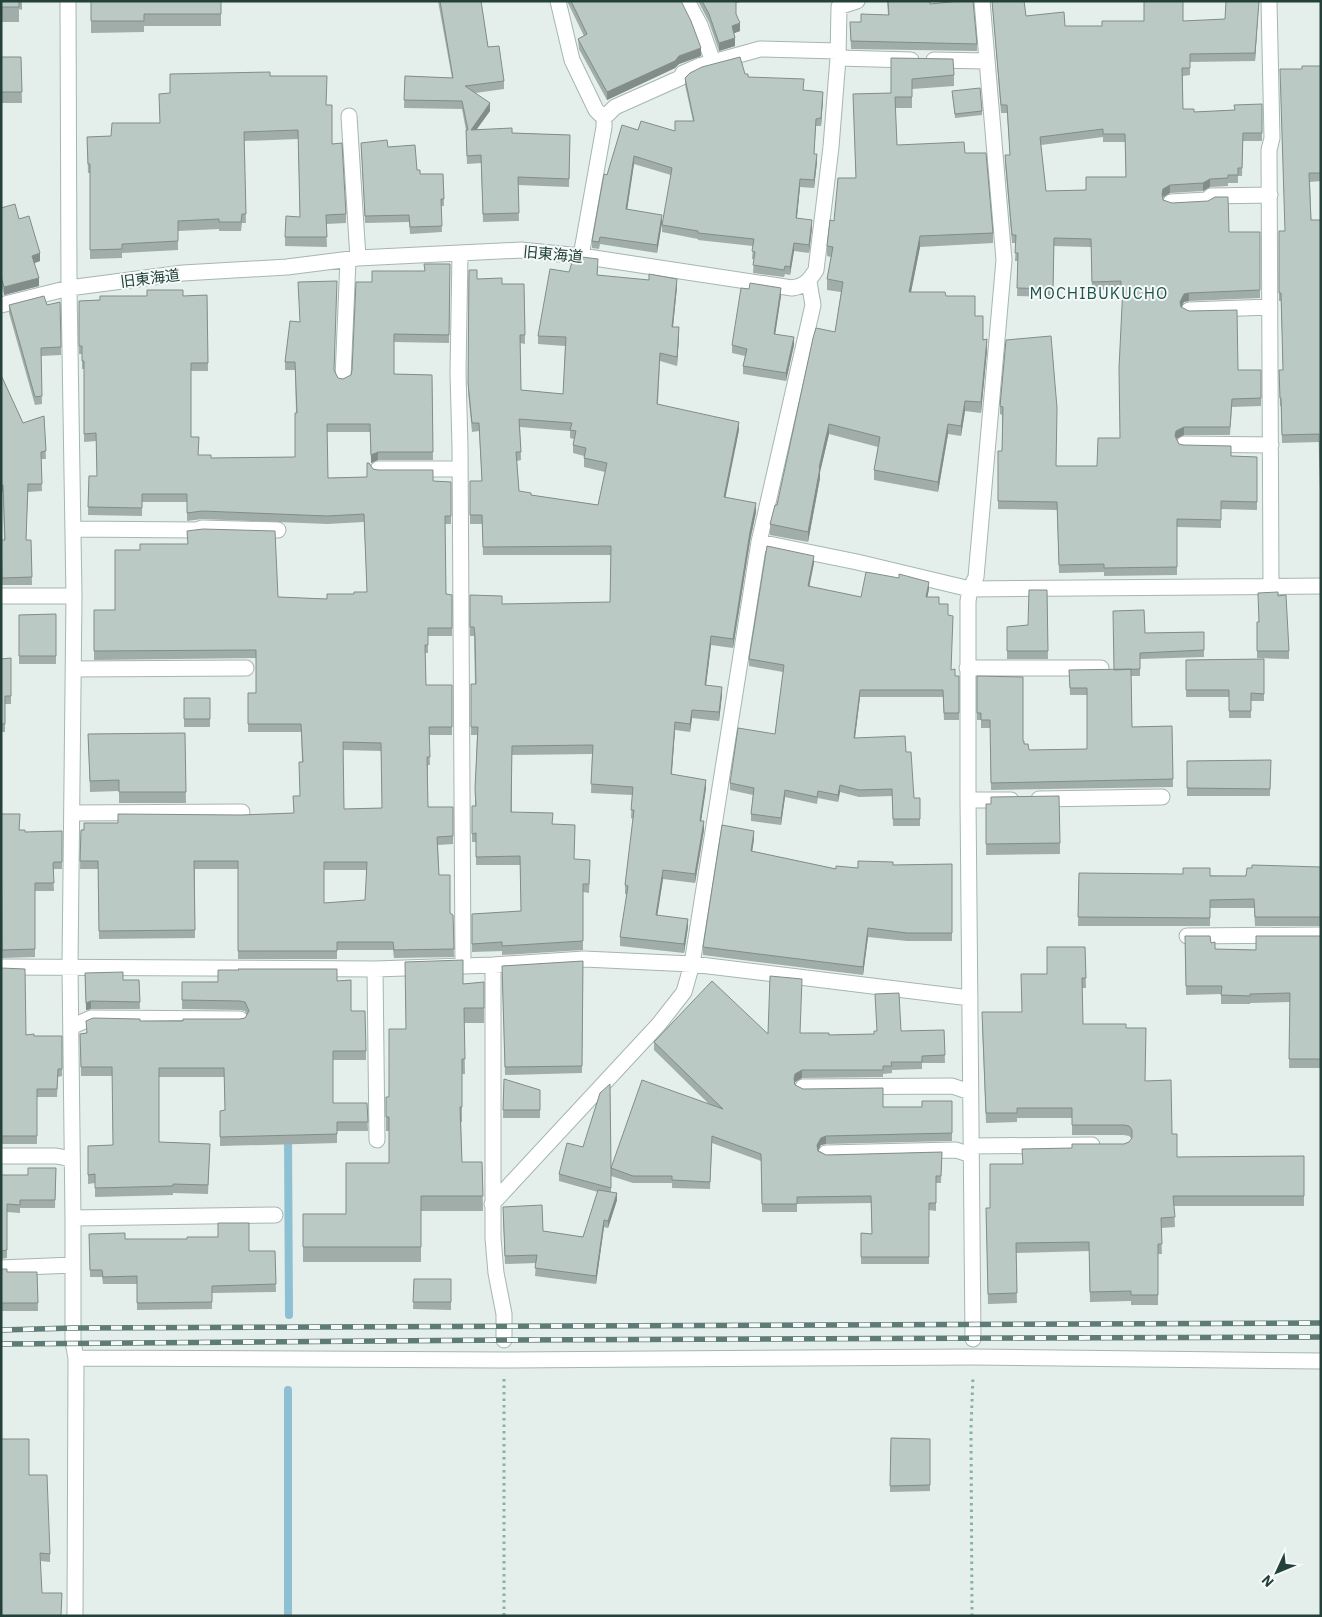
<svg xmlns="http://www.w3.org/2000/svg" width="1322" height="1617" font-family="'IBM Plex Sans','Noto Sans JP',sans-serif">
  <rect width="100%" height="100%" fill="#e4eeeb"/>
  <g fill="none" stroke-linecap="round" stroke-linejoin="round">
    <path stroke="#8dc0d2" stroke-width="8" d="M288,1135L289,1315
      M288,1390V1616"/>
    <defs>
      <path id="minor" d="M68,1L69,288L74,596L70,966L73,1218V1342L76,1358L75,1616
        M558,1L572,60L596,110L604,118V127L581,256
        M687,1L700,25L713,62
        M1269,1L1272,138L1269,150L1271,586
        M838,58L911,60
        M934,60L986,61
        M349,116L358,258
        M604,118L615,107L680,78L683,73L699,66L760,49L838,51
        M1171,202L1207,200L1211,196L1270,195
        M460,253L458,373L460,447L463,965
        M1,305L69,288L183,273L287,267L358,258L521,250L581,256L792,288C805,286 809,281 816,270L831,147L838,58L839,7L857,1
        M1189,310L1270,307
        M343,378L348,260
        M1184,444L1271,445
        M378,469H460
        M73,529L196,530L202,528L278,530
        M759,542L857,562L970,589L1321,586
        M1,596H74
        M967,668H1101
        M73,669L246,668
        M1039,799L1162,797
        M968,800H1011
        M72,813L242,812
        M1187,936L1321,935
        M493,965V1238L496,1273L504,1314V1340
        M1,967L375,969L493,965L584,959L692,964L970,998
        M375,969L377,1140
        M71,1027L91,1018L240,1019
        M803,1087L952,1086L970,1092
        M971,1146L1092,1145
        M826,1153L956,1150L971,1155
        M1,1156H56L72,1159
        M492,1204L659,1024L684,992L692,964L759,542L813,305L809,282
        M73,1218L275,1215
        M1,1268L73,1265
        M973,1339L968,800V601L970,589L976,577L1004,260L982,1
        M76,1358L504,1360L974,1357L1321,1361"/>
    </defs>
    <use href="#minor" stroke="#a6b6b3" stroke-width="17"/>
    <path stroke="#85b1a8" stroke-width="3" stroke-dasharray="2.5 4" stroke-linecap="butt" d="M504,1379V1616
      M972,1616L971,1428L973,1376"/>
    <use href="#minor" stroke="#fff" stroke-width="15"/>
    <defs>
      <path id="rail" d="M1,1330L73,1328L1321,1323
        M1,1344L504,1340L1321,1337"/>
    </defs>
    <use href="#rail" stroke="#5e7b76" stroke-width="5.5"/>
    <use href="#rail" stroke="#f5faf8" stroke-width="4" stroke-dasharray="11" stroke-linecap="butt"/>
  </g>
  <path fill="#a0ada9" fill-rule="evenodd" d="M1,1H22V10L19,9V22H1Z
    M91,1H221V26H144V32L91,33Z
    M438,1H481L488,47L504,81V89L475,93L490,111L477,129L512,133L570,135L569,187L518,185L519,221L483,222L481,163L467,164L466,130L462,109L404,108L405,76L452,78Z
    M567,1H681L701,56L679,64L675,68L607,100L579,49L578,39L584,36Z
    M698,1H746L736,3V14L740,31L734,33L735,46L719,51L709,22Z
    M887,1H930V4L977,44V51L851,49L850,22H861L888,15Z
    M992,1L1026,16L1065,26H1102L1225,19L1259,1L1255,61L1190,62V75L1183,76V109L1194,112L1235,110L1262,104V141H1243L1242,176H1238V183H1228V186L1210,187L1203,191L1170,193L1163,198V200L1229,232H1260V298L1189,301L1184,302L1181,307L1238,370H1261V406L1232,407L1230,435H1184L1176,439L1179,444L1183,445L1231,456L1257,457V510L1221,509V528L1177,527V575L1104,576V572L1059,573L1057,510L998,509V451H1002V415L1000,414V406L1006,340L1056,466H1097L1120,438L1123,294H1121V289L1092,290L1091,247L1054,246L1053,297L1017,296L1018,261H1015L1016,243H1012L1005,163V155H1010L1007,113H1001ZM1103,137V142H1125L1126,177L1086,190L1046,191L1041,145Z
    M1,57H21L22,103H1Z
    M891,58L954,75V86L912,89V108H895L897,145L965,153L993,233V243L920,247L911,292L946,296L975,316L987,350L981,413L965,411L961,436L948,434L938,492L874,480V470L878,447L829,434L820,472V478L808,542L770,535V524L835,332L841,292L827,290V279L831,257L827,256V246L834,221L856,178L853,94L891,93Z
    M1321,66V181L1310,182L1319,442L1282,443L1281,406H1280L1279,370H1283L1281,301H1279V231H1285L1302,69Z
    M745,74L748,77L804,90L823,99L821,126H816L814,154L817,162L814,188L800,187L797,218L812,228L809,253L794,251L790,275L785,274L784,277L753,273L754,259H752L753,246L698,240V239L662,232V225L671,175L634,164L627,210L662,223L657,253L600,244L599,249L592,248V241L607,175L638,130L675,131L693,121L685,85V78Z
    M270,76L326,105L332,144L346,214V223L326,224L327,247L285,246V237L300,217L298,139L244,141L246,223H242L241,231H219V229L178,231V250L122,253V258L90,259V173H88L87,137L111,136L160,123L170,93Z
    M952,91L982,111V115L955,118Z
    M361,143L388,147L417,170L420,174H443L444,206H441L442,232L410,234L409,222L365,223Z
    M1,208L19,219L40,261L34,263L39,286L4,295L1,284Z
    M450,264L449,343L394,342V374L432,375L433,460H378L371,463L370,432H327L328,478L367,477L373,469L433,481L451,482V524H445L446,594L452,595V636H428V653H425L426,685H452V735H429L430,765H428V807H453V844L438,845L439,875L450,913L453,915L454,957L394,958L393,950H337V959H238V869H195V938L99,939L98,869H80L81,830L118,823L241,815L294,813L293,796H300L302,762L301,732H248V693H256V658L94,660V610H115L278,597L327,599L367,592L364,522L327,524L202,519L187,521V502H142V516L88,515L89,476H97L96,441L84,442V369H82V354H79V301L183,296L207,295L208,371H191V437L198,455L211,458L295,457L296,413L295,370H285V362L290,321L334,370L338,378L343,379L351,375L352,370L372,282L425,271ZM343,750L381,751L382,808L344,809ZM324,870H367L365,900L324,903Z
    M598,268L597,275L677,287L673,327L679,336L677,366L660,361L658,404L739,430L725,497L756,512L750,541L733,648L711,645L706,685L722,695L719,721L692,718L690,732L675,730L672,774L706,788L701,821L704,830L695,883L663,879L657,915L688,927L684,953L620,946V937L627,894H625V885L633,819L631,818L632,795L591,793L592,754L512,755V812L552,824L574,859L590,869L589,893L583,892V950L502,955V951L472,952V914L521,911L520,865H476V842H472V806H475V789L477,735H471V684H475L474,636H470V595L502,604L610,602L611,555H483L482,524H470V481H482L479,431L472,432L468,392L469,270L477,279L502,284H524L525,344L520,343L521,390L563,394L565,346L538,344V336L569,272ZM520,427L570,431V438L574,439L573,445V453L584,456V467L605,472L598,505L531,495L519,491L517,461L521,460Z
    M781,296L775,334L794,345L786,381L743,374V366L745,356L732,353V345Z
    M9,305L61,347V355L41,356L42,404L35,405L9,313Z
    M1,375L23,423L44,416L46,459H41L42,491L28,492L26,540H31L32,585H2L1,540H4L3,492H1Z
    M814,563L809,587L861,597L929,589L927,597L939,604L948,615L951,670L955,676H959V720H944L943,697H860L855,738L906,752L914,798H920V826H893L892,796L859,797L840,792L838,802L818,798L817,804L785,797L781,825L751,821V814L753,795L730,790V783L775,734L783,672L749,666V659Z
    M1047,590L1048,659H1007V627L1028,625Z
    M1278,596L1289,651V659L1257,658V622H1259Z
    M56,614V664H19V615Z
    M1204,632V657L1140,659V676H1131L1132,727L1172,726L1173,787L991,790L990,728H981V720H977V676L1029,750L1087,749V695H1070L1069,670H1114L1145,633Z
    M11,658V704H5V732H1V659Z
    M1264,659V701H1251V718H1229V697H1186V660Z
    M184,698H210V727H184Z
    M185,733L186,803H119V791L90,792L88,734Z
    M1271,760L1270,796H1187V761Z
    M986,804L1060,843V854L986,855Z
    M1,814L20,830L25,832L62,831V869H54L53,871L54,891H35V957L2,958Z
    M754,839L752,851L836,869L858,868L893,865L952,864V941H907L868,937L863,975L703,955V947Z
    M1321,867V926H1255L1254,908H1210V926H1078L1079,873L1246,876Z
    M1185,936L1211,943L1215,949L1256,950L1321,936V1068H1289L1290,1002L1250,1003V1004H1221V994L1186,995Z
    M1085,947L1086,988H1082L1083,1024L1126,1028L1145,1081L1172,1134L1177,1157L1304,1156V1206H1174L1175,1227L1161,1228L1162,1254H1158V1305H1131V1301L1090,1302L1089,1251L1016,1253L1017,1303L988,1304L986,1208H990L1023,1164L1072,1148L1124,1144L1129,1142L1132,1139L1129,1136L1124,1135H1072V1118H1017V1122L986,1123L982,1022L1022,1012L1047,974Z
    M583,961L582,1073L505,1075L502,966Z
    M1,968L26,1035L34,1036H62V1076L58,1077L57,1097H37V1144H1Z
    M85,973L123,980H139L140,1009H91L86,1010Z
    M337,981L351,1011L366,1051V1060H333V1103H367L368,1131H337V1143L220,1146V1111L225,1110L224,1077H159V1142L210,1144L208,1194L173,1193V1195L95,1197V1183L88,1184V1146L113,1145L112,1076H81L80,1034L140,1021L240,1019L245,1018L247,1015L245,1011L240,1010L182,1009V982Z
    M484,982V1023H464L465,1074H462V1122H461L462,1162H482L483,1211H421V1262H303V1214H346L389,1163V1131H386V1097H389L406,1029L463,984Z
    M944,1030L945,1063H922V1069L892,1070V1073L883,1074V1077L802,1078L795,1082V1085L803,1089L883,1107H922L952,1101V1141L826,1144L821,1145L818,1150L826,1155L942,1152L941,1183H936V1211L929,1210V1264H861V1233L872,1234L871,1203L797,1204V1212H762L761,1161L712,1143L710,1189L672,1188V1183H633L611,1176V1192L617,1200L608,1228L604,1227L596,1284L535,1276L536,1263L505,1264L503,1214L543,1231L583,1237L598,1192L559,1181V1174L611,1168L710,1105L654,1050V1042L800,1033L829,1035L874,1034L901,1031Z
    M504,1079L540,1090V1118H503Z
    M56,1168L55,1208H20V1213L7,1212V1258L1,1259V1175H28Z
    M89,1234L125,1239L249,1251H275L276,1292L212,1293V1309L137,1310V1284H103L102,1277H90Z
    M1,1269L7,1272H37L38,1311H1Z
    M414,1279H451V1310L413,1309Z
    M891,1438L930,1439V1491L890,1492Z
    M29,1475L50,1554V1562L41,1561Z"/>
  <path fill="#828d89" d="M1259,1L1255,61V53Z
    M740,23V31L732,34V26Z
    M735,38V46L719,51V43Z
    M701,48V56L679,64L675,68L607,100V92L679,56Z
    M823,92V99L821,126V118Z
    M490,103V111L471,137V130Z
    M817,154V162L814,188V180Z
    M634,156V164L626,217V209Z
    M800,179V187L796,226V218Z
    M1210,179V187L1203,191V183Z
    M1170,185V193L1163,197L1162,194L1163,189Z
    M662,215V223L657,253V245Z
    M812,220V228L809,253V245Z
    M920,236V247L909,302V292Z
    M794,243V251L790,275V267Z
    M40,253V261L32,264V256Z
    M39,278V286L4,295V287Z
    M677,279V287L672,336V327Z
    M781,288V296L774,342V334Z
    M1189,293V301L1184,302L1180,310V302L1184,294Z
    M679,327V336L677,366V357Z
    M794,337V345L786,381V373Z
    M987,339V350L981,413V402Z
    M965,401V411L961,436V426Z
    M739,422V430L724,505V497Z
    M829,424V434L820,472V478L808,542V532L819,468Z
    M948,424V434L938,492V482Z
    M1184,427V435L1176,439L1175,436L1176,431Z
    M378,452V460L371,463V455Z
    M756,503V512L750,541L733,648V639L750,532Z
    M814,556V563L808,593V586Z
    M929,582V589L926,604V597Z
    M711,636V645L705,694V685Z
    M722,687V695L719,721V712Z
    M860,690V697L854,745V738Z
    M692,710V718L690,732V724Z
    M675,722V730L671,782V774Z
    M706,780V788L700,829V821Z
    M840,785V792L838,802V795Z
    M785,790V797L781,825V818Z
    M704,821V830L695,883V874Z
    M754,831V839L751,859V851Z
    M663,870V879L656,924V915Z
    M688,919V927L684,953V944Z
    M868,928V937L863,975V967Z
    M91,1001V1009L86,1010V1003Z
    M802,1070V1078L795,1082L794,1087V1079L795,1074Z
    M826,1136V1144L821,1145L817,1153V1145L821,1138Z
    M617,1193V1200L608,1228V1221Z
    M604,1220V1227L596,1284V1276Z"/>
  <path fill="#bac9c4" stroke="#828d89" fill-rule="evenodd" d="M1,1H19V7H1Z
    M91,1H221V14H144V21H91Z
    M440,1H481L488,47L499,46L504,81L465,86L490,103L471,130L512,128V133L570,135L569,179L518,177L519,213L483,214L481,155L467,156L466,130H468L462,101L404,100L405,76L453,78Z
    M571,1H681L691,21L701,48L679,56L675,61L607,92L579,41L578,39L587,34Z
    M702,1H736V14L740,23L732,26L735,38L719,43L709,14Z
    M888,1H930V4L960,1H973L977,44L851,41L850,22H861V14L889,15Z
    M992,1H1024L1026,16L1064,12L1065,26H1102V21H1144V1H1183V21L1225,19L1226,1H1259L1255,53L1190,54V68H1182L1183,109H1194V112L1235,110L1234,105L1262,104V133H1243L1242,168H1238V175H1228V178L1210,179L1203,183L1170,185L1163,189L1162,194L1163,200L1172,203L1208,201L1215,197H1228L1229,232H1260V290L1189,293L1184,294L1180,302L1181,307L1189,311L1237,310L1238,370H1261V398L1232,399L1230,427H1184L1176,431L1175,436L1179,444L1183,445L1231,446V456L1257,457V502L1221,501V520L1177,519V567L1104,568V564L1059,565L1057,502L998,501V451H1002L1003,407L1000,406L1006,340L1051,336L1057,408L1056,466H1097L1098,438H1120L1119,368L1123,286H1121V281L1092,282L1091,239L1054,238L1053,289L1017,288L1018,253H1015L1016,235H1012L1005,155H1010L1007,105H1001ZM1103,129V134H1125L1126,177H1086V190L1046,191L1040,137Z
    M1,57H21L22,92H1Z
    M740,57L745,74H748V77L804,79L803,90L823,92L821,118L816,119L814,154H817L814,180L800,179L796,218L812,220L809,245L794,243L790,267L785,266L784,270L753,265L755,252L752,251L754,239L698,233V231L662,225L672,168L634,156L626,209L662,215L657,245L600,237L599,242L592,241L604,174L607,175L622,125L638,130L641,121L675,131V121H694L685,78L690,73L702,67Z
    M891,58L953,59L954,75L912,79V97H895L897,145L964,142L965,153H986L993,233L920,236L909,292H945L946,296H975V316H983V340L987,339L981,402L965,401L961,426L948,424L938,482L874,470L880,437L829,424L819,468H820L808,532L770,524L775,505H777L813,338L816,328L835,332L843,282L827,279L833,247L827,246L830,220L834,221L838,178H856L853,94L891,93Z
    M1302,66H1321V173H1309L1311,220H1321V508L1319,434L1282,435L1281,398H1280L1279,370H1283L1281,293H1279V231H1285L1280,69H1302Z
    M270,72V76H327L326,105H332V144L342,143L346,214L326,215L327,237H285L286,216L300,217L298,130L244,132L246,214H242L241,222H219V219L178,221V241L122,244V249L90,250V164H88L87,137L111,136L112,123H160L159,94L170,93V74Z
    M980,88L982,111L955,114L952,91Z
    M387,140L388,147L415,145L417,170H420V174H443L444,199H441L442,226L410,227L409,215L365,216L361,143Z
    M15,204L19,219L29,216L40,253L32,256L39,278L4,287L1,276V208Z
    M574,256L598,259L597,275L649,280V274L677,279L672,327H679L677,357L660,353L657,404L739,422L724,497L756,503L750,532L733,639L711,636L705,685L722,687L719,712L692,710L690,724L675,722L671,774L706,780L700,821H704L695,874L663,870L656,915L688,919L684,944L620,937L628,886L625,885L634,810H631L633,787L591,784L593,745L512,746L511,812L553,813L552,824L575,825L574,859L590,860L589,884H583V941L502,946V942L472,944V914L521,911L520,856L476,857V833L472,834V806H476L475,789L478,727H471V684H476L475,636L474,627H470V595L502,596V604L610,602L611,546L483,547L482,515H470V481H482L479,423H472L468,383L469,270H477V279L502,278V284H524L525,335H520L521,390L563,394L566,337L538,336L550,269L569,272ZM519,419L572,423L570,430L576,431L573,445L586,448L584,458L607,463L598,505L531,495V493L519,491L516,452H521Z
    M424,264H450L449,335L394,334V374L432,375L433,452H378L371,455L370,424H327L328,478L367,477V463H369L373,469L378,470H433V481L451,482V516H445L446,594L452,595V628H428V645H425L426,685H452V727H429L430,757H427L428,807H453V836L437,837L439,875H450V913L453,915L454,949L394,950L393,942H337V951H238V861H194L195,930L99,931L98,861H80L81,830H84V823H118V814L241,815L294,813L293,796H300L299,762H303L301,724H248V693H256V650L94,651V610H115V550H140V544H188L187,531L203,529L275,531L278,597L327,599V594H354V592H367L364,514L327,516L202,511L187,513V494H142V508L88,507L89,476H97L96,433L84,434V361H82V346H79V301L100,300V296H147V290H183V296L207,295L208,363H191V437H199L198,455H211V458L295,457V413H297L295,362H285L290,321L300,322L298,282L337,281L334,370L338,378L343,379L351,375L352,370L356,282H372V271H425ZM343,742L381,743L382,808L344,809ZM324,862H367L365,900L324,903Z
    M750,283L781,288L774,334L794,337L786,373L743,366L747,349L732,345L741,288L749,289Z
    M44,296L47,305L60,302L61,347L41,348L42,396L35,397L9,305Z
    M1,375L23,423L44,416L46,451L41,452L42,484H28L26,540H31L32,577L2,578L1,540H5L3,485H1Z
    M767,546L814,556L808,586L861,597L866,572L899,578V574L929,582L926,597H939V604H948V615L953,616L951,670L955,669V676H959V713H944L943,690H860L854,738L905,736L906,752H911L914,798H920V819H893L892,789L859,790L840,785L838,795L818,791L817,797L785,790L781,818L751,814L754,788L730,783L738,728L775,734L784,665L749,659Z
    M1029,590H1047L1048,651H1007V627L1028,625Z
    M1278,592V596L1286,595L1289,651H1257V622H1259L1258,593Z
    M1144,610L1145,633L1204,632V650L1140,653V669L1114,670L1113,611Z
    M56,614V656H19V615Z
    M11,658V696H5V724H1V659Z
    M1264,659V694L1251,693V711H1229V690H1186V660Z
    M1131,669L1132,727L1172,726L1173,779L991,783L990,720H981V713H977V676L1023,677V741H1024V744H1028L1029,750L1087,749V688H1070L1069,670Z
    M184,698H210V719H184Z
    M185,733L186,792H119V780L90,781L88,734Z
    M1271,760L1270,789L1187,788V761Z
    M1059,796L1060,843L986,844V804H991V797Z
    M1,814H20L19,830H25V832L62,831V862H54L53,863L54,883H35V949L2,950Z
    M722,825L754,831L751,851L836,869V866L858,868V861L893,862V865L952,864V933H907L868,928L863,967L703,947Z
    M1252,865L1321,867V917H1255L1254,899L1210,900V918L1078,917L1079,873L1183,874V868H1210V876H1246L1247,868H1252Z
    M1185,936H1210L1211,943L1215,942V949L1256,950V936H1321V1059H1289L1290,993L1250,994V996L1221,995L1222,986H1186Z
    M1047,947H1085L1086,978H1082L1083,1024H1126V1028H1146L1145,1081L1171,1080L1172,1134H1177V1157L1304,1156V1196H1173L1175,1217L1161,1218L1162,1244H1158V1295H1131V1291L1090,1292L1089,1242L1016,1243L1017,1293L988,1294L986,1208H990V1164H1023L1022,1149L1072,1148V1144H1124L1129,1142L1132,1138V1130L1129,1126L1124,1125H1072V1108H1017V1113H986L982,1012H1022L1021,974H1047Z
    M463,960V984L484,982V1008H464L465,1059H462V1107H460L462,1162H482L483,1196H421V1247H303V1214H346V1163H389V1117H386V1097H389V1029H406L405,962Z
    M583,961L582,1066L505,1067L502,966Z
    M1,968L25,969L26,1035L34,1034V1036H62V1069H58L57,1089H37V1136H1Z
    M238,969H337V981L351,980V1011H365L366,1051H333V1103H367L368,1122H337V1134L220,1137V1111L225,1110L224,1068H159V1142L210,1144L208,1185L173,1184V1186L95,1188V1174L88,1175V1146L113,1145L112,1067H81L80,1034L87,1033L86,1021L93,1018L140,1019V1021H183V1019H240L245,1018L249,1011L245,1002L240,1001L182,1000V982H218V970H239Z
    M123,972V980H139L140,1002L91,1001L86,1003L85,973Z
    M770,976L802,979L800,1033H829V1035L874,1034V1031H877L875,994L899,993L901,1031L944,1030L945,1055L922,1056V1062H891L892,1066H883V1070H802L795,1074L794,1079L795,1085L803,1089L883,1088V1107H922V1101H952V1133L826,1136L821,1138L817,1145L818,1151L826,1155L942,1152L941,1176H936V1203H929V1257H861V1233L872,1234L871,1196L797,1197V1204H762L761,1154L712,1136L710,1182L672,1180V1176H633L611,1168V1188L559,1174L567,1143L583,1147L600,1093L610,1084L611,1168L642,1080L723,1109L654,1042L712,981L768,1034Z
    M504,1079L540,1090V1110H503Z
    M28,1168H56L55,1200H20V1205L7,1204V1250L1,1251V1175H28Z
    M598,1190L617,1193L608,1221L604,1220L596,1276L535,1268L537,1255L505,1256L503,1207L542,1205L543,1231L583,1237Z
    M218,1223H249V1251H275L276,1284L212,1286V1302L137,1303V1276L103,1277L102,1270H90L89,1234L125,1233V1239H187V1237H218Z
    M1,1269H7V1272H37L38,1303H1Z
    M414,1279H451V1302H413Z
    M891,1438L930,1439V1485L890,1486Z
    M1,1439H29V1475H47L50,1554L40,1553L42,1593H62L61,1616H1Z"/>
  <g text-anchor="middle" dominant-baseline="central" stroke-width="4" stroke-linejoin="round" paint-order="stroke">
    <g font-size="15" fill="#23403b" stroke="#f5faf8">
      <text transform="translate(553 254) rotate(5)">旧東海道</text>
      <text transform="translate(150 278) rotate(-7)">旧東海道</text>
    </g>
    <g font-size="16" letter-spacing="1" fill="#1f524b" stroke="#f5faf8">
      <text x="1099" y="293">MOCHIBUKUCHO</text>
    </g>
  </g>
  <rect width="1322" height="1617" fill="none" stroke="#23403b" stroke-width="5"/>
  <g transform="translate(1277 1572) rotate(226)" stroke="#f5faf8" stroke-width="4" paint-order="stroke">
  <path d="M0-4L9 19L0 12L-9 19Z" fill="#23403b"/>
  <text y="-8" font-size="14" font-weight="bold" text-anchor="middle" fill="#23403b">N</text>
  </g>
</svg>
